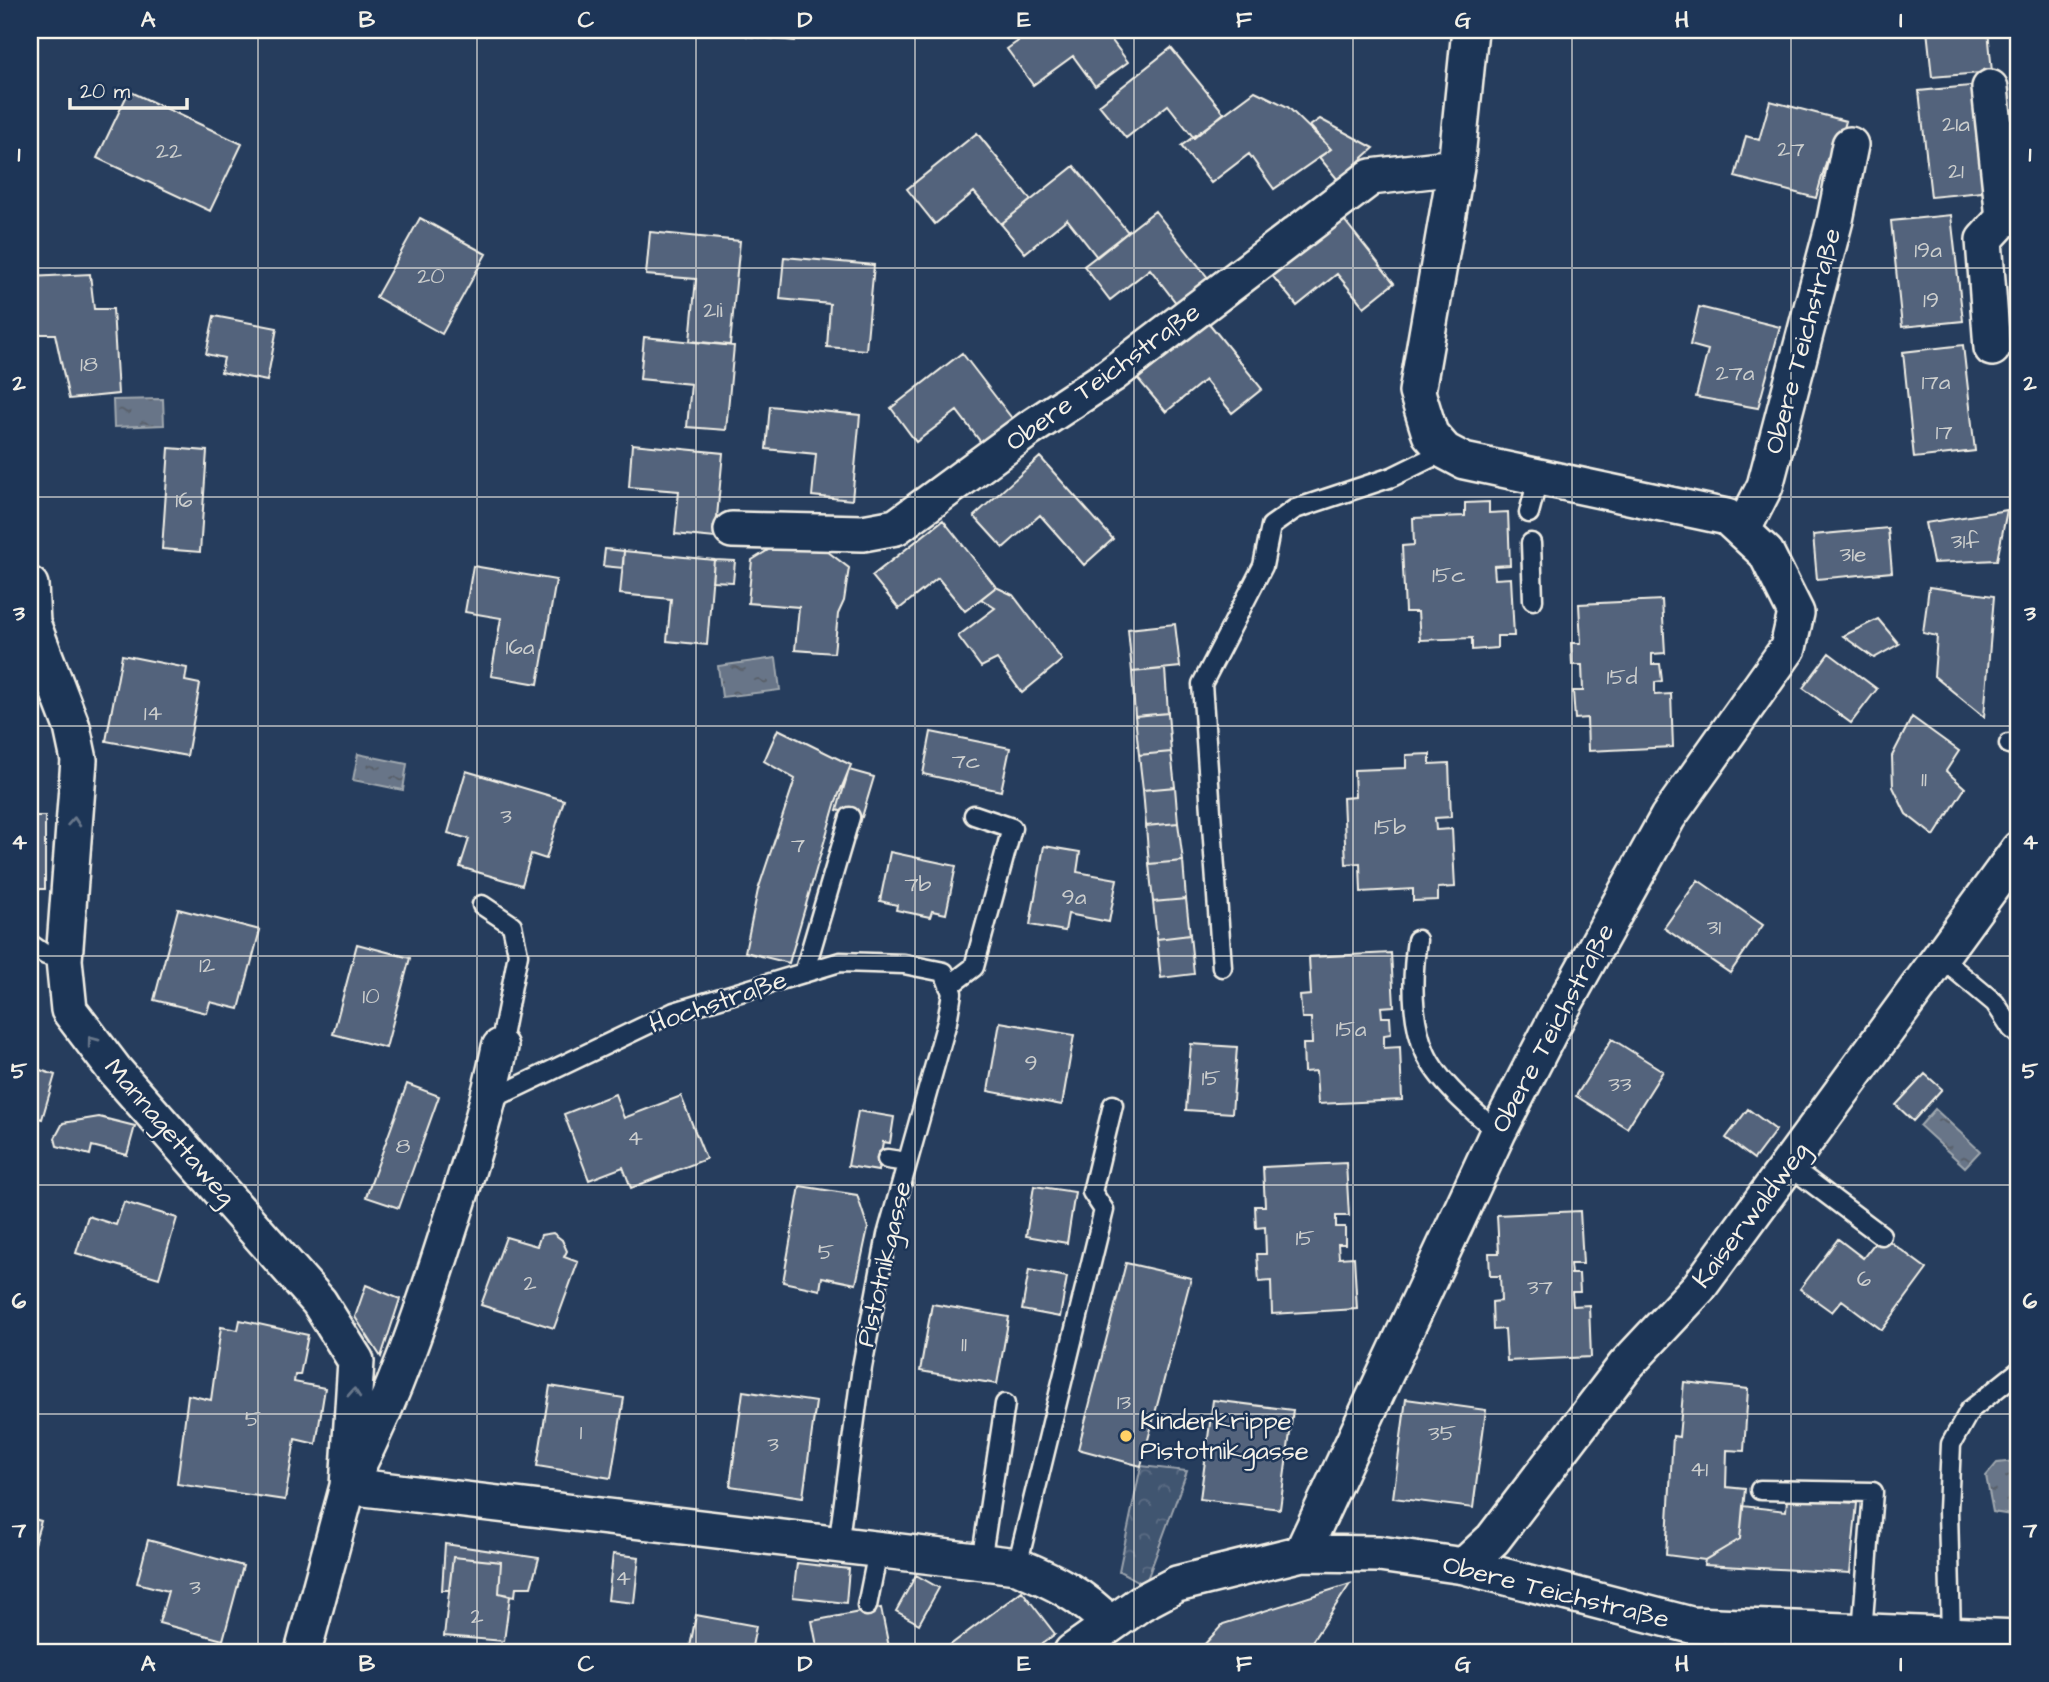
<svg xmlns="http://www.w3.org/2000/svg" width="2049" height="1682" font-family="'Architects Daughter',sans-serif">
  <defs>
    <pattern id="park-crowns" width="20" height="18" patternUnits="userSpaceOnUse" patternTransform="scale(1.75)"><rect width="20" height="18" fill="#40546f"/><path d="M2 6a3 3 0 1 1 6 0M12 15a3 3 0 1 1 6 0" fill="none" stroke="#5c6d84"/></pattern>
    <pattern id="water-ripples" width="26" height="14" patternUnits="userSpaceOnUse" patternTransform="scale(1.75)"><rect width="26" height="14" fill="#677588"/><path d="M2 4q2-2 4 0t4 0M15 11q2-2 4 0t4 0" fill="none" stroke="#585e67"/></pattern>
  </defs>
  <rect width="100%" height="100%" fill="#263d5d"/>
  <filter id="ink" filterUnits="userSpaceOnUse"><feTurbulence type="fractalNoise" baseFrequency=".0143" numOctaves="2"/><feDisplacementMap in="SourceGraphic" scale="14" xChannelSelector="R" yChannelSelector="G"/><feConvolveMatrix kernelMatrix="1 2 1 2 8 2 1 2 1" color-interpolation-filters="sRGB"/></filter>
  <g filter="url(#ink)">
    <path fill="url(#park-crowns)" stroke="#9aa2ac" stroke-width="2" d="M1141,1466L1187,1471L1145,1585L1119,1571Z"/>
    <path fill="url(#water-ripples)" stroke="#9fa7ae" stroke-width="2" d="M163,399L164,425L114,427L113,400Z
      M776,658L780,690L722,697L718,666Z
      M358,754L407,764L403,790L353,780Z
      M1935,1109L1980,1151L1965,1167L1920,1126Z
      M2015,1461C2025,1477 2016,1498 2012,1515L1993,1512L1986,1476L1997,1463Z"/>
    <path fill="#52647b" stroke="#f4f1e8" stroke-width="2" d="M748,30H796L795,41L747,36Z
      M1034,30H1104L1128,62L1095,86L1073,56L1033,85L1007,49Z
      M1927,30H1988L1992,72L1932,77Z
      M1171,48L1224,113L1194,138L1168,105L1126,138L1099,105Z
      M1980,85L1992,191L1931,197L1919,91Z
      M129,91L242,144L210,211L97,158Z
      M1255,91L1288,107L1331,149L1274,189L1249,154L1211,183L1181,146Z
      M1770,101L1846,121L1835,161L1827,159L1816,198L1735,177L1746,136L1759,140Z
      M1320,119L1374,148L1338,180L1319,157L1331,149L1310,126Z
      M977,133L1031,200L1001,224L974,192L935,224L907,189Z
      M1074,166L1128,232L1097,257L1067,219L1025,253L1001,224Z
      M1155,211L1209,279L1177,304L1150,269L1110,300L1084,266Z
      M1951,215L1963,321L1902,327L1891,221Z
      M1341,216L1394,283L1364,307L1337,274L1297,306L1270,273Z
      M420,218L486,254L442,334L376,297Z
      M650,232L740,241L730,345L690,341L696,279L646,275Z
      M784,257L874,265L866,350L827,347L830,304L780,299Z
      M90,274L94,309H113L118,394L69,399L55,334H30V277Z
      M1699,307L1780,327L1758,408L1696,397L1708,350L1690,345Z
      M214,316L277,328L267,381L221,372L224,358L206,354Z
      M1208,322L1262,389L1232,413L1205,380L1166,412L1138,379Z
      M644,337L734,346L726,430L687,427L691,384L640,379Z
      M1963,345L1975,451L1914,458L1903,352Z
      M962,353L1014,421L983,445L957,411L916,442L891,408Z
      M770,406L860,415L852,500L812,496L816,454L766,449Z
      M632,444L723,453L715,538L675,534L679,491L629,487Z
      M169,448L207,451L200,552L162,549Z
      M1040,457L1113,539L1084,565L1040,515L1003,548L974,516Z
      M1489,502V513L1508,512L1510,565L1494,566L1495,579L1511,578L1514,636H1497V648L1472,650V638L1420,640L1418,612H1405L1402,546L1414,545L1413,518L1465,516V503Z
      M2007,510L1997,560L1933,563L1925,523Z
      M943,520L996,587L965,611L938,578L899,609L872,576Z
      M1888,528L1892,572L1817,579L1813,535Z
      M823,548L849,568L844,601L838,614L834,653L795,650L799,607L748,603L752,560L770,549Z
      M605,549L624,551L623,568L603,566Z
      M624,551L714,560L707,645L667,641L671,599L620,594Z
      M714,560L735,561L733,582L712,581Z
      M473,566L556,580L538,684L491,676L501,618L465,612Z
      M996,587L1013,595L1062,660L1022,693L997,659L981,667L958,636L995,608L981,599Z
      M1929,587L1994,596L1984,717L1934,676L1937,636L1923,633Z
      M1662,600L1665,653L1652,654V664H1660L1662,681L1655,682V695L1671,694L1673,747L1588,751L1587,718L1575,719L1573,691H1583L1582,665H1572L1571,643H1581L1579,604Z
      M1878,619L1899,644L1874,658L1843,636Z
      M1175,624L1180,667L1132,672L1128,629Z
      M1829,653L1877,689L1851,723L1803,688Z
      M122,655L187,668L185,681L200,684L187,756L106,741Z
      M1165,669L1168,713L1135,716L1132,672Z
      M1168,713L1171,752L1139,755L1135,716Z
      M1912,717L1959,751L1946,771L1965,788L1934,836L1906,814L1893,787L1892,756Z
      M778,729L851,765L836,801L789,963L745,952L758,890L795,779L764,761Z
      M931,732L1010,748L1001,791L923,774Z
      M1171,752L1175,787L1143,790L1139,755Z
      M1430,754V764L1449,763L1451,817L1435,818L1436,830L1452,829L1455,887L1438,888V900L1413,901V889L1361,892L1360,863L1346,864L1343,798L1355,797L1354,770L1406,768V755Z
      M849,770L874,777L862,817L837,810Z
      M466,771L564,800L546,859L531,854L522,885L460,867L469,839L448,833Z
      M1175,787L1178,823L1146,826L1143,790Z
      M30,816H45V889H30Z
      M1178,823L1183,861L1149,864L1146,826Z
      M1044,846L1080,852L1077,872L1117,879L1109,922L1068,914L1065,931L1030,925Z
      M890,852L956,866L946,914L932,911L930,917L896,910L897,905L880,901Z
      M1183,861L1186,899L1153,902L1149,864Z
      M1698,880L1763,925L1730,973L1664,928Z
      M1186,899L1190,935L1157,939L1153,902Z
      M178,909L260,930L239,1009L210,1002L207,1013L154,1000Z
      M1190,935L1194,974L1161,978L1157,939Z
      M357,944L410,958L386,1048L333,1034Z
      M1391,953L1394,1006L1381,1007L1382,1017H1390L1391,1034L1384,1035V1048L1400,1047L1402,1100L1318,1104L1316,1071L1304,1072L1303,1044H1312L1311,1018H1302L1300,996L1311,995L1309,957Z
      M1000,1022L1074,1035L1062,1105L988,1091Z
      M1612,1039L1663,1071L1627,1128L1576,1096Z
      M1191,1044L1237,1047L1232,1113L1186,1110Z
      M31,1067L55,1075L42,1119L30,1116Z
      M1925,1074L1942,1089L1913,1121L1896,1105Z
      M407,1084L439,1096L399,1208L366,1197Z
      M615,1094L624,1118L681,1096L706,1159L631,1188L623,1167L589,1180L564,1114Z
      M1748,1109L1776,1130L1754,1159L1726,1138Z
      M858,1111L894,1117L890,1143L883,1142L878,1171L848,1166Z
      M99,1117L135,1126L127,1155L92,1146L90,1155L57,1146L55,1138L63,1123Z
      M1346,1163L1349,1216H1336V1227H1345V1244H1338L1339,1258L1354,1257L1357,1309L1272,1314L1271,1281L1259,1282L1257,1254H1266L1265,1227L1256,1228L1255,1206H1265L1263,1167Z
      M800,1186L857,1195L868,1228L856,1284L822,1277L820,1290L783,1282Z
      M1034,1186L1075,1192L1067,1243L1026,1236Z
      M124,1202L177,1218L159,1278L76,1253L88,1216L116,1225Z
      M1580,1211L1583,1264H1570L1571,1274H1579L1580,1292H1572L1573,1306L1589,1305L1591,1357L1507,1361L1505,1329L1493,1330L1492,1302L1501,1301L1500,1276H1490L1489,1253H1499L1497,1215Z
      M553,1233L562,1240L567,1251L564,1257L578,1262L554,1328L481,1305L506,1237L537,1246L541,1235Z
      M1881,1235L1927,1269L1882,1330L1842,1300L1832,1312L1800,1289L1838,1239L1863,1258Z
      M1126,1263L1191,1278L1141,1466L1078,1449Z
      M1029,1270L1067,1277L1060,1317L1022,1310Z
      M366,1285L400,1299L381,1357L355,1317Z
      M932,1304L1009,1317L997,1384L920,1371Z
      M240,1320L308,1335L300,1375H295L294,1382L325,1388L316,1444L295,1439L285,1500L177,1484L188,1395L211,1400L221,1327L238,1330Z
      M1684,1382L1748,1389L1744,1451L1727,1450L1726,1487L1745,1489L1740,1539L1705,1560L1666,1555L1673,1436L1679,1437Z
      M550,1386L624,1398L611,1478L537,1466Z
      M743,1391L816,1402L803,1497L730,1486Z
      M1406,1399L1486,1410L1473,1508L1393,1498Z
      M1213,1400L1293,1410L1280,1509L1200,1499Z
      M1787,1499L1857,1503L1850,1573L1704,1565L1705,1560L1740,1539L1743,1506L1786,1511Z
      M30,1518L41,1521L30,1557Z
      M148,1540L243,1566L223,1640L159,1623L168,1591L137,1583Z
      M445,1544L539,1558L531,1587H516L515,1596L499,1593L501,1562L453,1557L449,1590H442Z
      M613,1554L639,1557L634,1603L608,1600Z
      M453,1557L501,1562L499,1593L510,1596L504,1641L444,1636Z
      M797,1563L849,1569L846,1603L793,1597Z
      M916,1575L939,1588L919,1624L896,1611Z
      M1350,1584L1305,1652H1210L1203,1646L1223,1624Z
      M1022,1591L1055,1634L1031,1652H941Z
      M881,1608L890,1652H813L818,1651L812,1621Z
      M696,1615L756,1626L751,1652H689Z"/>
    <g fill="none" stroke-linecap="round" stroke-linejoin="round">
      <defs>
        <path id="service" d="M1529,513L1534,494V477
          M1531,543L1533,600
          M2009,744L2019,747
          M482,905L512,925L518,954L500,1047
          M1417,940C1412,975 1411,1019 1425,1052C1437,1081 1474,1112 1498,1132
          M30,944L46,955L64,960
          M1941,958L1995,1003L2012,1029L2019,1035
          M1222,967L1202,684L1263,566L1271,526L1295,509L1392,477L1445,451
          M804,973L850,817
          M949,986L974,967L1012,828L974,815
          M490,1100L674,1012L840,962L904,964L944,972L952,993L947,1022L887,1235L862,1367L838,1546
          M887,1159L907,1162
          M1788,1165L1881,1235
          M1760,1490L1873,1492L1862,1632
          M981,1562L1005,1404
          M1017,1566L1104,1210L1092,1192L1113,1105
          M867,1606L878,1551
          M1951,1636L1948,1510L1951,1444L1970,1410L2019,1371"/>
        <path id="minor" d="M1990,88L2004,218
          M1992,348L1984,240L2004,218L2019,217
          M732,530L863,533L896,527L1029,429L1111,375L1371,177L1456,167
          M1742,531L1765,486L1835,220L1850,145
          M30,585L32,623L72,727L79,760L64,960L69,1010L116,1072L319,1302L356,1361L348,1486L303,1652
          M354,1473C395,1394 423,1311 450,1226C469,1167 488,1108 500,1047
          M348,1486L1017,1566C1054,1581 1082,1595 1110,1624
          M1302,1553L1498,1132L1557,1017L1668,817L1788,648L1796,613L1766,553L1727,517L1464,461L1445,451L1430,434L1417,392L1456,167L1470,30
          M1464,1566L1493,1539L1625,1366L1699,1287L2019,849
          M1072,1652L1141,1603L1177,1584L1302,1553L1379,1554L1464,1566L1691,1625L2019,1638"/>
      </defs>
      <use href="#service" stroke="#f4f1e8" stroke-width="23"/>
      <use href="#minor" stroke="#f4f1e8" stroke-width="40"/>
      <use href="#service" stroke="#1d3557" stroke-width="18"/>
      <use href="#minor" stroke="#1d3557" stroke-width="35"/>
    </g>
    <defs><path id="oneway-chevron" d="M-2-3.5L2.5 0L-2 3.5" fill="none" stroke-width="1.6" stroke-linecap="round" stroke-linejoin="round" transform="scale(1.75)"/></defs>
    <g stroke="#68778a">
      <use href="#oneway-chevron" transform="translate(74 822) rotate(-86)"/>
      <use href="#oneway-chevron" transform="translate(92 1041) rotate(-127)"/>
      <use href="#oneway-chevron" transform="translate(354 1393) rotate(-86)"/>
    </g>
  </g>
  <path fill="none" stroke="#f4f1e8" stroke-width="2" stroke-opacity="0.55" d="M258,30V1652M477,30V1652M696,30V1652M915,30V1652M1134,30V1652M1353,30V1652M1572,30V1652M1791,30V1652M30,268H2019M30,497H2019M30,726H2019M30,956H2019M30,1185H2019M30,1414H2019"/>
  <circle fill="#ffd166" stroke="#1d3557" stroke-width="2.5" cx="1126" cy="1436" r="7"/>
  <g text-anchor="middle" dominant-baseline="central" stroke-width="5" stroke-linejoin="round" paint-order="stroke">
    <g font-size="23" fill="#cccecd">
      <text x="1956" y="124">21a</text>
      <text x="1791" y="149">27</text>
      <text x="169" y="151">22</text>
      <text x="1956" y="171">21</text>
      <text x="1928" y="250">19a</text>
      <text x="431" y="276">20</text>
      <text x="1931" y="300">19</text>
      <text x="713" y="310">21i</text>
      <text x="89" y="364">18</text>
      <text x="1735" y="373">27a</text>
      <text x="1936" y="382">17a</text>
      <text x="1944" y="432">17</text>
      <text x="184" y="500">16</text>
      <text x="1965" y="541">31f</text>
      <text x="1853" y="554">31e</text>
      <text x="1449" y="575">15c</text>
      <text x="520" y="647">16a</text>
      <text x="1622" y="677">15d</text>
      <text x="153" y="713">14</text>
      <text x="966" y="761">7c</text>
      <text x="1924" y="779">11</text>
      <text x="506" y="816">3</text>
      <text x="1390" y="827">15b</text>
      <text x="798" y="845">7</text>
      <text x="918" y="884">7b</text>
      <text x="1074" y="897">9a</text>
      <text x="1714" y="927">31</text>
      <text x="207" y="965">12</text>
      <text x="371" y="996">10</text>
      <text x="1351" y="1029">15a</text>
      <text x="1031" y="1063">9</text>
      <text x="1211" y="1078">15</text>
      <text x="1620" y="1084">33</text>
      <text x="635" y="1138">4</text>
      <text x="403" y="1146">8</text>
      <text x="1305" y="1238">15</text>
      <text x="826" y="1252">5</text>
      <text x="1864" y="1279">6</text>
      <text x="530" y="1283">2</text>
      <text x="1540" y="1287">37</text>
      <text x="964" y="1344">11</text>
      <text x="1124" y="1402">13</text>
      <text x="253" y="1419">5</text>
      <text x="581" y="1432">1</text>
      <text x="1442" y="1433">35</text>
      <text x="773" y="1444">3</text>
      <text x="1699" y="1469">41</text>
      <text x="623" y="1578">4</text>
      <text x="195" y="1587">3</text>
      <text x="477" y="1616">2</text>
    </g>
    <g font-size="26" fill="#f4f1e8" stroke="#1d3557">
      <text transform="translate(1803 341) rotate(-75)">Obere Teichstraße</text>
      <text transform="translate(1103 377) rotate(-36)">Obere Teichstraße</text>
      <text transform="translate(718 1002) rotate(-19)">Hochstraße</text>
      <text transform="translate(1553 1028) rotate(-62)">Obere Teichstraße</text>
      <text transform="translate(170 1132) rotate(49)">Mannagettaweg</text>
      <text transform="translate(1751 1215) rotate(-53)">Kaiserwaldweg</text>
      <text transform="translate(884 1264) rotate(-77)">Pistotnikgasse</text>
      <text transform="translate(1556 1592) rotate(14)">Obere Teichstraße</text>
    </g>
    <g font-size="26" fill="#f4f1e8" stroke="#1d3557" text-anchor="start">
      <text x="1140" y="1421">Kinderkrippe<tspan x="1140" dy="30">Pistotnikgasse</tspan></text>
    </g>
  </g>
  <rect width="2049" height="1682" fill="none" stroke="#1d3557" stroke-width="77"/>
  <path d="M70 98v10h117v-10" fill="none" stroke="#f4f1e8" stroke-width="3.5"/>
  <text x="80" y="98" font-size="21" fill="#f4f1e8" stroke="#1d3557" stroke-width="5" paint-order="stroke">20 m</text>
  <rect x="38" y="38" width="1972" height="1606" fill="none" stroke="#f4f1e8" stroke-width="2.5"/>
  <g font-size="23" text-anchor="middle" font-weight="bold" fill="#f4f1e8">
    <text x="148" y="27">A</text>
    <text x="367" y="27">B</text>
    <text x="586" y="27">C</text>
    <text x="805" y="27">D</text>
    <text x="1024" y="27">E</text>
    <text x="1244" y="27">F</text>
    <text x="1463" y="27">G</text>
    <text x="1682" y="27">H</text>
    <text x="1901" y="27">I</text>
    <text x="19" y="161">1</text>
    <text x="2030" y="161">1</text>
    <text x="19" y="390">2</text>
    <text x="2030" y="390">2</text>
    <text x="19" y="620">3</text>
    <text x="2030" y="620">3</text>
    <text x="19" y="849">4</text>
    <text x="2030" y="849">4</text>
    <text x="19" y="1078">5</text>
    <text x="2030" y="1078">5</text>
    <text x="19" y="1308">6</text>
    <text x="2030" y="1308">6</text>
    <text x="19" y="1537">7</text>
    <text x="2030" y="1537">7</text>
    <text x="148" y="1671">A</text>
    <text x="367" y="1671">B</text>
    <text x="586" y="1671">C</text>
    <text x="805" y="1671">D</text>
    <text x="1024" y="1671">E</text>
    <text x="1244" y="1671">F</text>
    <text x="1463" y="1671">G</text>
    <text x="1682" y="1671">H</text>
    <text x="1901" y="1671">I</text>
  </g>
</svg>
